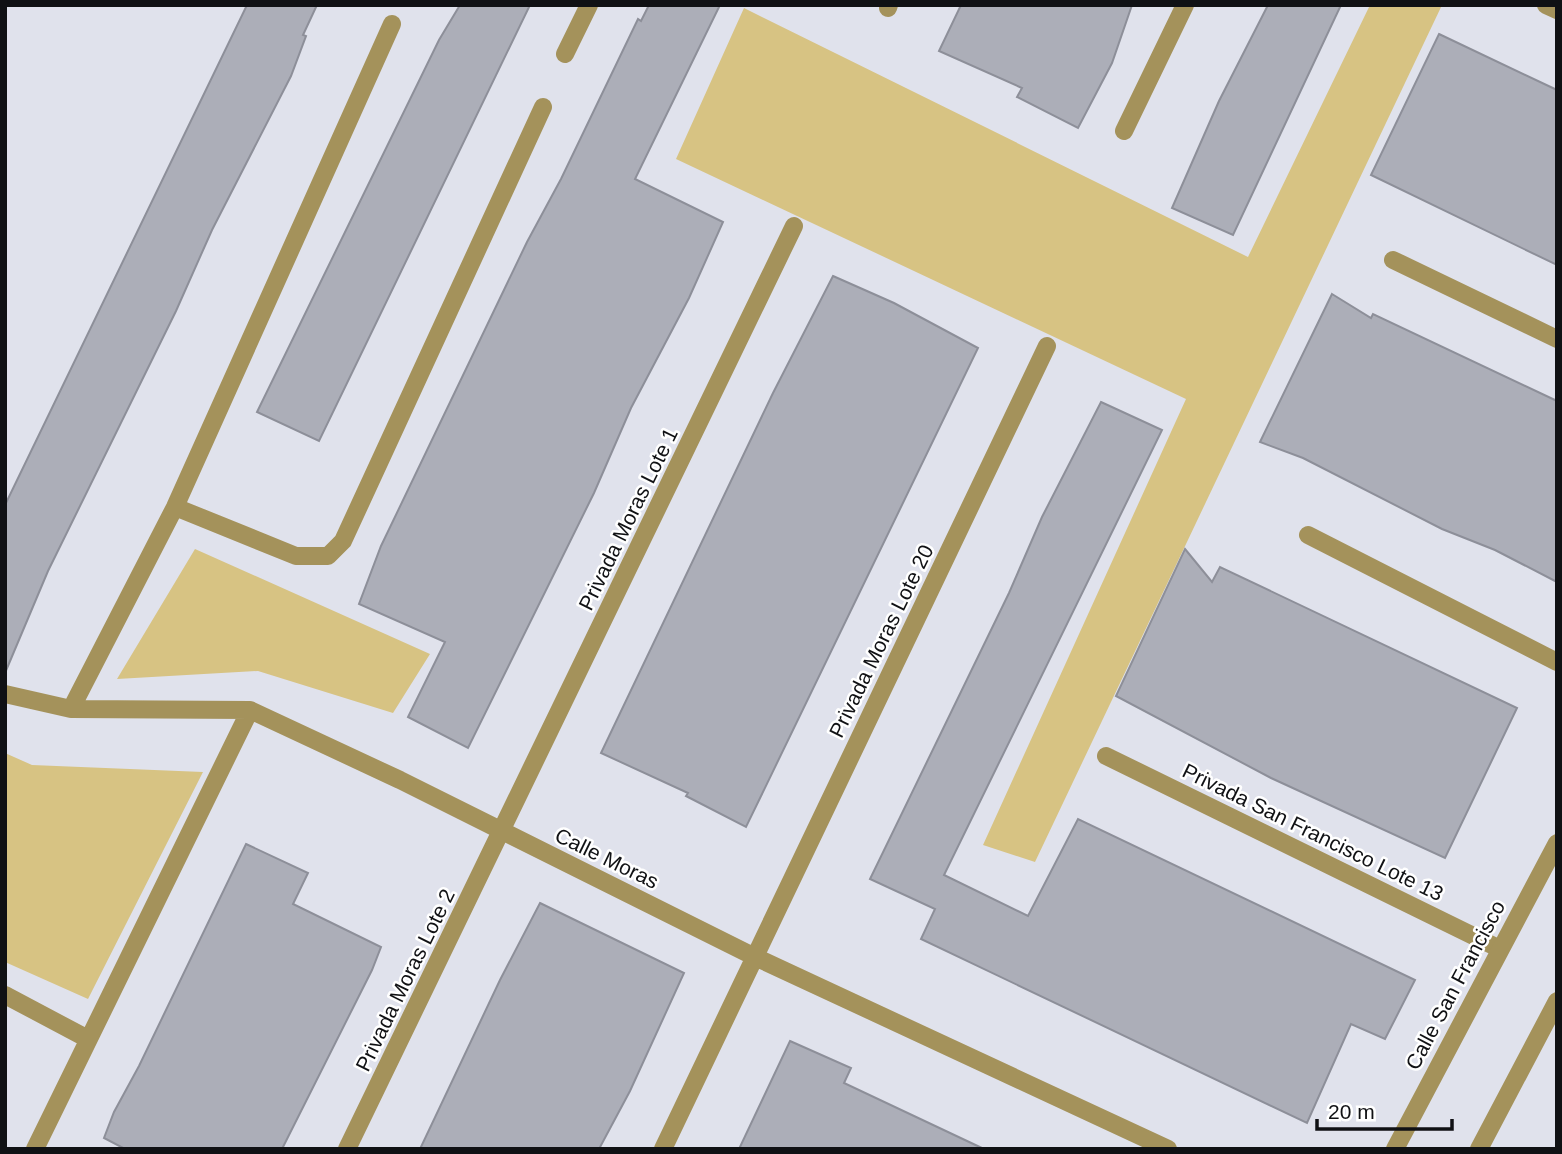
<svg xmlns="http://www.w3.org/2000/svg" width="1562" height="1154" font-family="Helvetica,sans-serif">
  <rect width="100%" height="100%" fill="#e0e2ec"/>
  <path fill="#d7c383" d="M1370,5H1442L1035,862L983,845L1186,399L676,159L744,8L1248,257Z
    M195,549L430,654L393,713L258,671L117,679Z
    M5,753L32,765L203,772L88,999L5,962Z"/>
  <path fill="#acaeb8" stroke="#8d8f99" stroke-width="2" d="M247,5H317L303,35L306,36L291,76L212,230L176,311L48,571L5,673V505Z
    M460,5H530L319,441L257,412L439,40Z
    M649,5H720L635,179L723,222L689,298L631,408L594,493L468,748L408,717L445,642L359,604L381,546L527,242L561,179L638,19L641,21Z
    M961,5H1132L1112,63L1078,128L1017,97L1022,88L939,51Z
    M1268,5H1341L1233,235L1172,208L1219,101Z
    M1439,34L1557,90V265L1371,175Z
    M833,276L894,303L978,348L746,827L686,796L688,793L601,753L773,393Z
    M1332,294L1371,318L1373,314L1557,401V582L1495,550L1442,529L1303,458L1260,442Z
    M1101,402L1162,430L944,875L1028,916L1078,819L1415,980L1385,1039L1351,1024L1307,1123L921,939L935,909L870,879L1009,593L1042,517Z
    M1185,549L1212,582L1220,567L1517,708L1445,858L1271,778L1116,696Z
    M246,844L308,873L293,904L381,947L372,970L282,1149H125L104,1138L114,1112L139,1066Z
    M540,903L684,973L630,1091L599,1149H420L500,980Z
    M790,1041L851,1068L844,1083L984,1149H739Z"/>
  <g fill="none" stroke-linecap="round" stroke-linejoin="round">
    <path stroke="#a4925b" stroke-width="18" d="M1546,5L1557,10
      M888,8L889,5
      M565,54L589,5
      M1124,131L1185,5
      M1393,260L1557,339
      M175,507L296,556H328L343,541L543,107
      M1308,535L1557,662
      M5,694L71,709L250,710L400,780L755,957L1168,1149
      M71,709L175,507L392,24
      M1106,756L1500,949
      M5,995L88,1039
      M35,1149L250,710
      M347,1149L794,226
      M663,1149L1047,346"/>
    <path stroke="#a4925b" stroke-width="18" d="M1395,1149L1557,843
      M1479,1149L1557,1001"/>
  </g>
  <g text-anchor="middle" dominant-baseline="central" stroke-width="5" stroke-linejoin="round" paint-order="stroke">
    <g font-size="21" fill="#101114" stroke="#fff">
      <text transform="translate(628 519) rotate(-64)">Privada Moras Lote 1</text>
      <text transform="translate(881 641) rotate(-64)">Privada Moras Lote 20</text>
      <text transform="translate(1313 832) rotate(26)">Privada San Francisco Lote 13</text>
      <text transform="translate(607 858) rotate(26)">Calle Moras</text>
      <text transform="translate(405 980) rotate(-64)">Privada Moras Lote 2</text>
      <text transform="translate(1455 985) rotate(-62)">Calle San Francisco</text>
    </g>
  </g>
  <rect width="1562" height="1154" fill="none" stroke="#101114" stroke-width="14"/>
  <path d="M1317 1119v10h135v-10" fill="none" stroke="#101114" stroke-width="3.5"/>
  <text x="1328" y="1119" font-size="21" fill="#101114" stroke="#ffffff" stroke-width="5" paint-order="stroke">20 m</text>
</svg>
